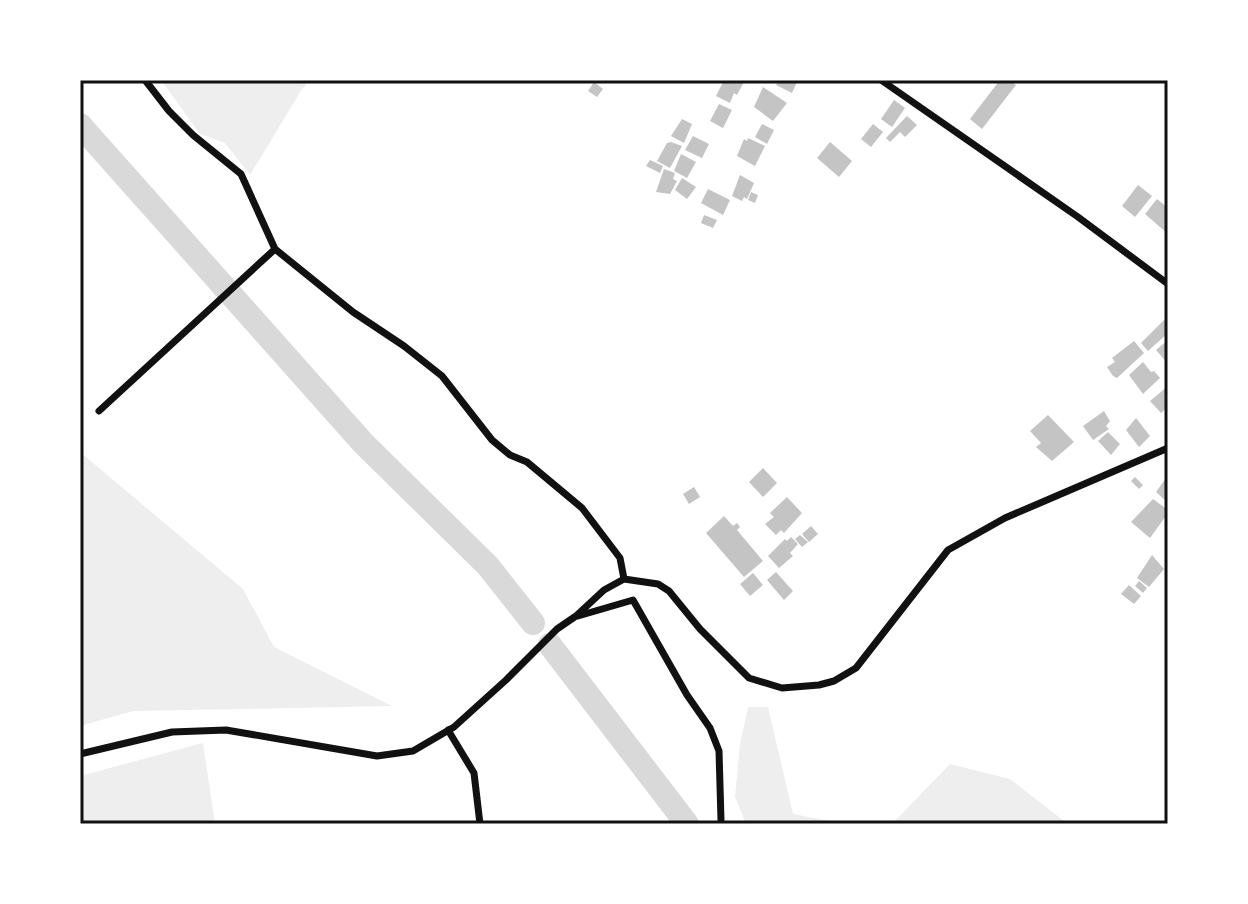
<svg xmlns="http://www.w3.org/2000/svg" width="1248" height="904" font-family="Overpass,sans-serif">
  <rect width="100%" height="100%" fill="#fff"/>
  <path fill="#eee" d="M161,80H310L302,89L250,175L225,143L200,134Z
    M80,452L243,589L274,647L392,706L133,711L80,726Z
    M748,707H768L793,814L846,824H746L735,797L740,744Z
    M203,743L215,824H80V776Z
    M950,764L1010,779L1068,824H892Z"/>
  <g fill="none" stroke-linecap="round" stroke-linejoin="round">
    <path stroke="#d9d9d9" stroke-width="24" d="M80,125L363,443L488,566L533,623
      M550,645L687,824"/>
  </g>
  <path fill="#c4c4c4" d="M724,80L744,82L737,95L734,93L730,103L716,96Z
    M779,80H798L792,93L776,85Z
    M1000,80H1009L1016,85L982,129L970,119Z
    M594,82L603,89L597,97L588,91Z
    M763,87L787,103L773,121L754,107Z
    M894,100L905,108L892,127L881,119Z
    M719,104L732,110L723,128L710,121Z
    M907,116L917,125L905,137L900,132L890,142L886,138Z
    M682,119L692,124L684,143L671,136Z
    M762,124L774,130L767,144L755,137Z
    M873,124L883,132L871,147L861,139Z
    M693,136L709,144L702,158L685,150Z
    M748,138L765,146L755,166L737,156L744,139L747,141Z
    M671,142L682,146L670,168L657,161L667,143Z
    M830,142L852,161L839,177L817,158Z
    M681,154L696,162L687,178L674,171Z
    M650,160L663,166L660,173L646,166Z
    M664,169L675,173L673,179L677,181L670,194L656,192Z
    M740,175L754,183L747,199L744,197L742,201L732,196Z
    M682,178L696,187L687,199L675,190Z
    M1138,185L1152,196L1135,217L1122,206Z
    M708,189L730,200L723,215L701,203Z
    M751,192L758,195L755,203L748,200Z
    M1157,199L1168,208V234L1145,214Z
    M704,215L717,220L713,228L701,223Z
    M1168,316V333L1148,351L1141,343Z
    M1168,340V364L1156,350Z
    M1134,341L1144,353L1117,378L1113,376L1107,367L1115,362L1112,358Z
    M1143,362L1151,372L1154,371L1160,378L1143,394L1129,375Z
    M1168,386V407L1161,413L1150,401Z
    M1104,411L1110,421L1106,426L1109,429L1093,440L1083,426Z
    M1048,415L1074,442L1052,461L1036,447L1041,443L1030,431Z
    M1136,418L1150,436L1139,447L1126,430Z
    M1108,432L1120,444L1111,455L1098,441Z
    M763,468L777,483L763,497L749,482Z
    M1168,475V503L1156,492Z
    M1135,477L1143,485L1139,489L1131,481Z
    M694,487L700,497L689,504L683,494Z
    M787,497L802,513L784,533L781,530L776,535L765,524L774,517L770,513Z
    M1153,499L1168,510V513L1150,538L1131,522Z
    M724,516L733,526L737,523L740,527L737,530L763,561L744,577L706,533Z
    M811,526L818,534L809,542L802,534Z
    M800,535L808,542L802,547L795,539Z
    M791,537L798,544L790,553L793,556L779,568L768,556L785,539L787,541Z
    M1152,555L1164,569L1149,587L1137,578Z
    M776,572L793,591L784,600L767,580Z
    M753,573L763,585L750,596L740,584Z
    M1139,581L1147,588L1143,593L1135,586Z
    M1129,585L1141,596L1134,604L1121,594Z"/>
  <g fill="none" stroke-linecap="round" stroke-linejoin="round">
    <path stroke="#111" stroke-width="7" d="M145,80L169,111L193,135L241,174L275,249L353,312L404,346L442,376L492,440L510,455L527,462L582,508L620,558L624,579
      M881,80L1078,217L1168,284
      M99,411L275,249
      M578,616L633,600L687,695L710,728L719,751L721,820
      M448,730L474,773L480,824
      M80,754L172,732L226,730L377,756L413,751L454,727L506,680L557,629L576,616L604,590L624,579L658,584L669,591L700,629L749,678L782,688L819,685L834,681L856,668L948,550L1005,518L1168,448"/>
  </g>
  <rect width="1248" height="904" fill="none" stroke="#ffffff" stroke-width="164"/>
  <rect x="82" y="82" width="1084" height="740" fill="none" stroke="#111" stroke-width="3"/>
</svg>
